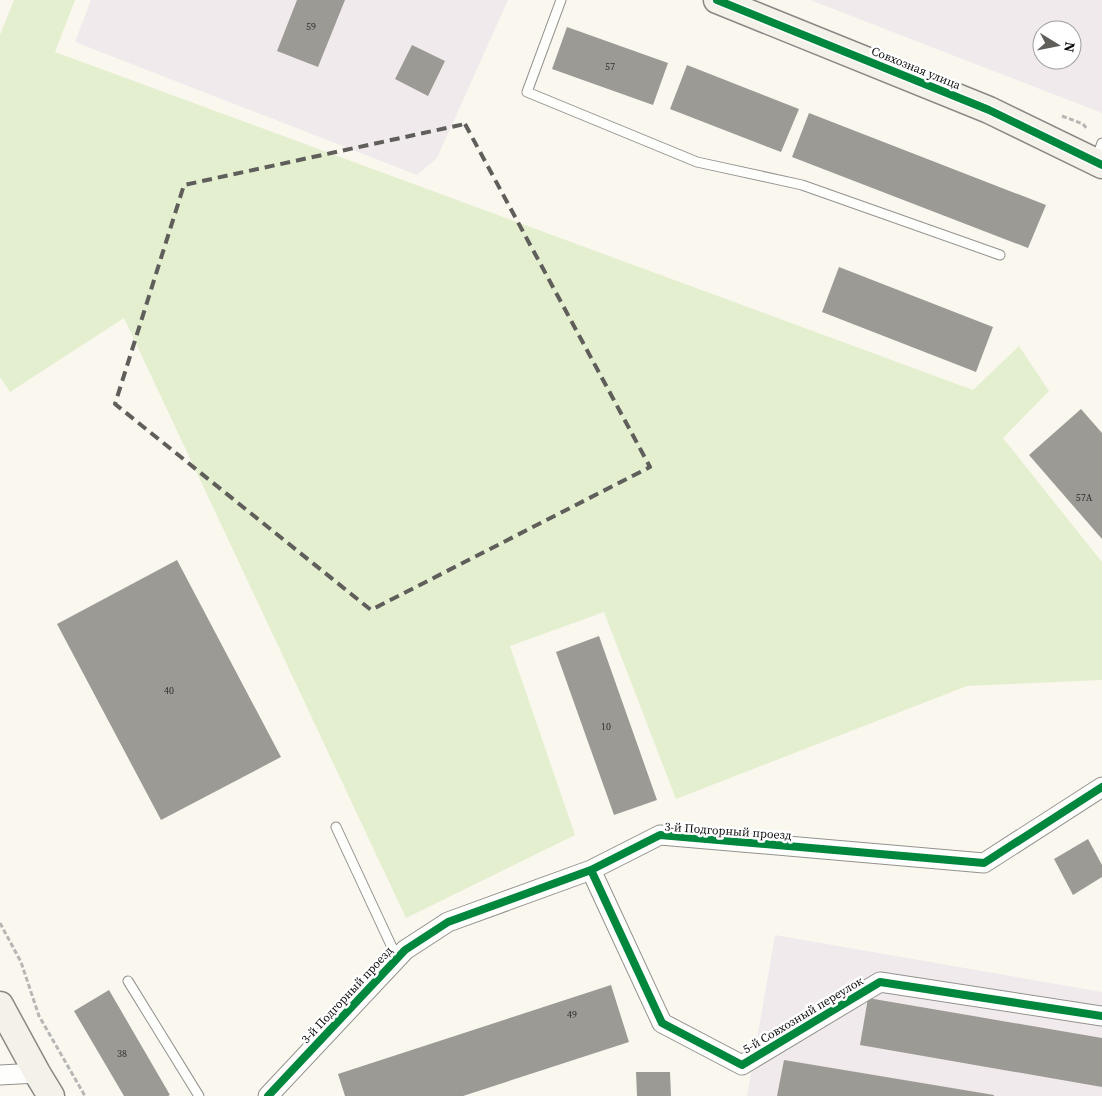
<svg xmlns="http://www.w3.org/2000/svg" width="1102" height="1096" font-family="'Source Serif 4',serif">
  <rect width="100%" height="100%" fill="#faf7ef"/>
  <path fill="#f1eaed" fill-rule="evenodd" d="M91,0H508L437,158L417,175L75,42Z
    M810,0H1102V113ZM1042,30H1072V60H1042Z
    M775,935L1102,992V1096H747Z"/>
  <path fill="#e4efcf" d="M14,0H75L55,52L973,390L1019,346L1049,391L1003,438L1102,562V680L967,686L676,799L604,612L510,646L575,835L406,918L124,318L10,392L0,377V35Z"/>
  <path fill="#9c9a95" d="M297,0H345L318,67L277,51Z
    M567,27L668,63L653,105L552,69Z
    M412,45L445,61L428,96L395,79Z
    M687,65L799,109L781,152L670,109Z
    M809,113L1046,205L1028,248L792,157Z
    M839,267L993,327L976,372L822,312Z
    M1081,409L1102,433V539L1029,455Z
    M177,560L281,757L161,820L57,624Z
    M599,636L657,800L614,815L556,652Z
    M1088,839L1102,865V877L1073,895L1054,859Z
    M611,985L629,1042L463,1096H345L338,1074Z
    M109,990L170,1095L168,1096H124L74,1011Z
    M868,998L1102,1038V1087L860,1045Z
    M784,1060L994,1095V1096H777Z
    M636,1072H670L671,1096H637Z"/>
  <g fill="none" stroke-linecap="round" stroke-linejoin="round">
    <defs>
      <path id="lane" d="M561,0L527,92L697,162L802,185L1000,255
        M1096,159L1102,143
        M336,827L397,958
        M128,981L199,1096"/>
      <path id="street" d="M591,870L662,1023L742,1065L880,982L1102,1016
        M0,1075L37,1073
        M268,1096L405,950L448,922L591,870L660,835L984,863L1102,787"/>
      <path id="secondary" d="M717,0L989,110L1102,165
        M0,1005L37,1073L51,1096"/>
    </defs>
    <use href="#lane" stroke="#93928e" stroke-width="11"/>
    <use href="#street" stroke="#93928e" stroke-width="21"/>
    <use href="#secondary" stroke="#8a8885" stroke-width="29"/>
    <path stroke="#b7b6b5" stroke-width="3" stroke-dasharray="5 2.5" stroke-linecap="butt" d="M1062,116L1083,124L1087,129
      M0,923L21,962L39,1016L85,1096"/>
    <use href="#lane" stroke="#fefefd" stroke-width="9"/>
    <use href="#street" stroke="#fefefd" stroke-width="19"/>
    <use href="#secondary" stroke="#f4f2e8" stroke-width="26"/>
    <defs>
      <path id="cycleway" d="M717,0L989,110L1102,165
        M591,870L662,1023L742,1065L880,982L1102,1016
        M268,1096L405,950L448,922L591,870L660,835L984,863L1102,787"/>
    </defs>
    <use href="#cycleway" stroke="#fff" stroke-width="11"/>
    <use href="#cycleway" stroke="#00873e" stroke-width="8"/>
  </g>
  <path fill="none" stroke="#5f5e5b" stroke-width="4" stroke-dasharray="10 6" stroke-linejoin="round" d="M465,124L650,467L371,610L115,404L184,185Z"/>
  <g text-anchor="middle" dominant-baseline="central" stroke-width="5" stroke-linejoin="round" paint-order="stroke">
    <g font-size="10" fill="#30302e">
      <text x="311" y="26">59</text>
      <text x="610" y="66">57</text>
      <text x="1084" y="497">57А</text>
      <text x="169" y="690">40</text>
      <text x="606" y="726">10</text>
      <text x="572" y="1014">49</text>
      <text x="122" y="1053">38</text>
    </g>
    <g font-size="12" fill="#0c0c0c" stroke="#fff">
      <text transform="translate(916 68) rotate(22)">Совхозная улица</text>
      <text transform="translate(728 831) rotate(4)">3-й Подгорный проезд</text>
      <text transform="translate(347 995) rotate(-47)">3-й Подгорный проезд</text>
      <text transform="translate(803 1015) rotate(-31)">5-й Совхозный переулок</text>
    </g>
  </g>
  <g transform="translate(1057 45) rotate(100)"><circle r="24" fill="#ffffff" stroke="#9e9e9e"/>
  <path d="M0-4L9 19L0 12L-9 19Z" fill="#5f5e5b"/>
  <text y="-8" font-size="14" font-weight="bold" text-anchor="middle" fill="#0c0c0c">N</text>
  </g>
</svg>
